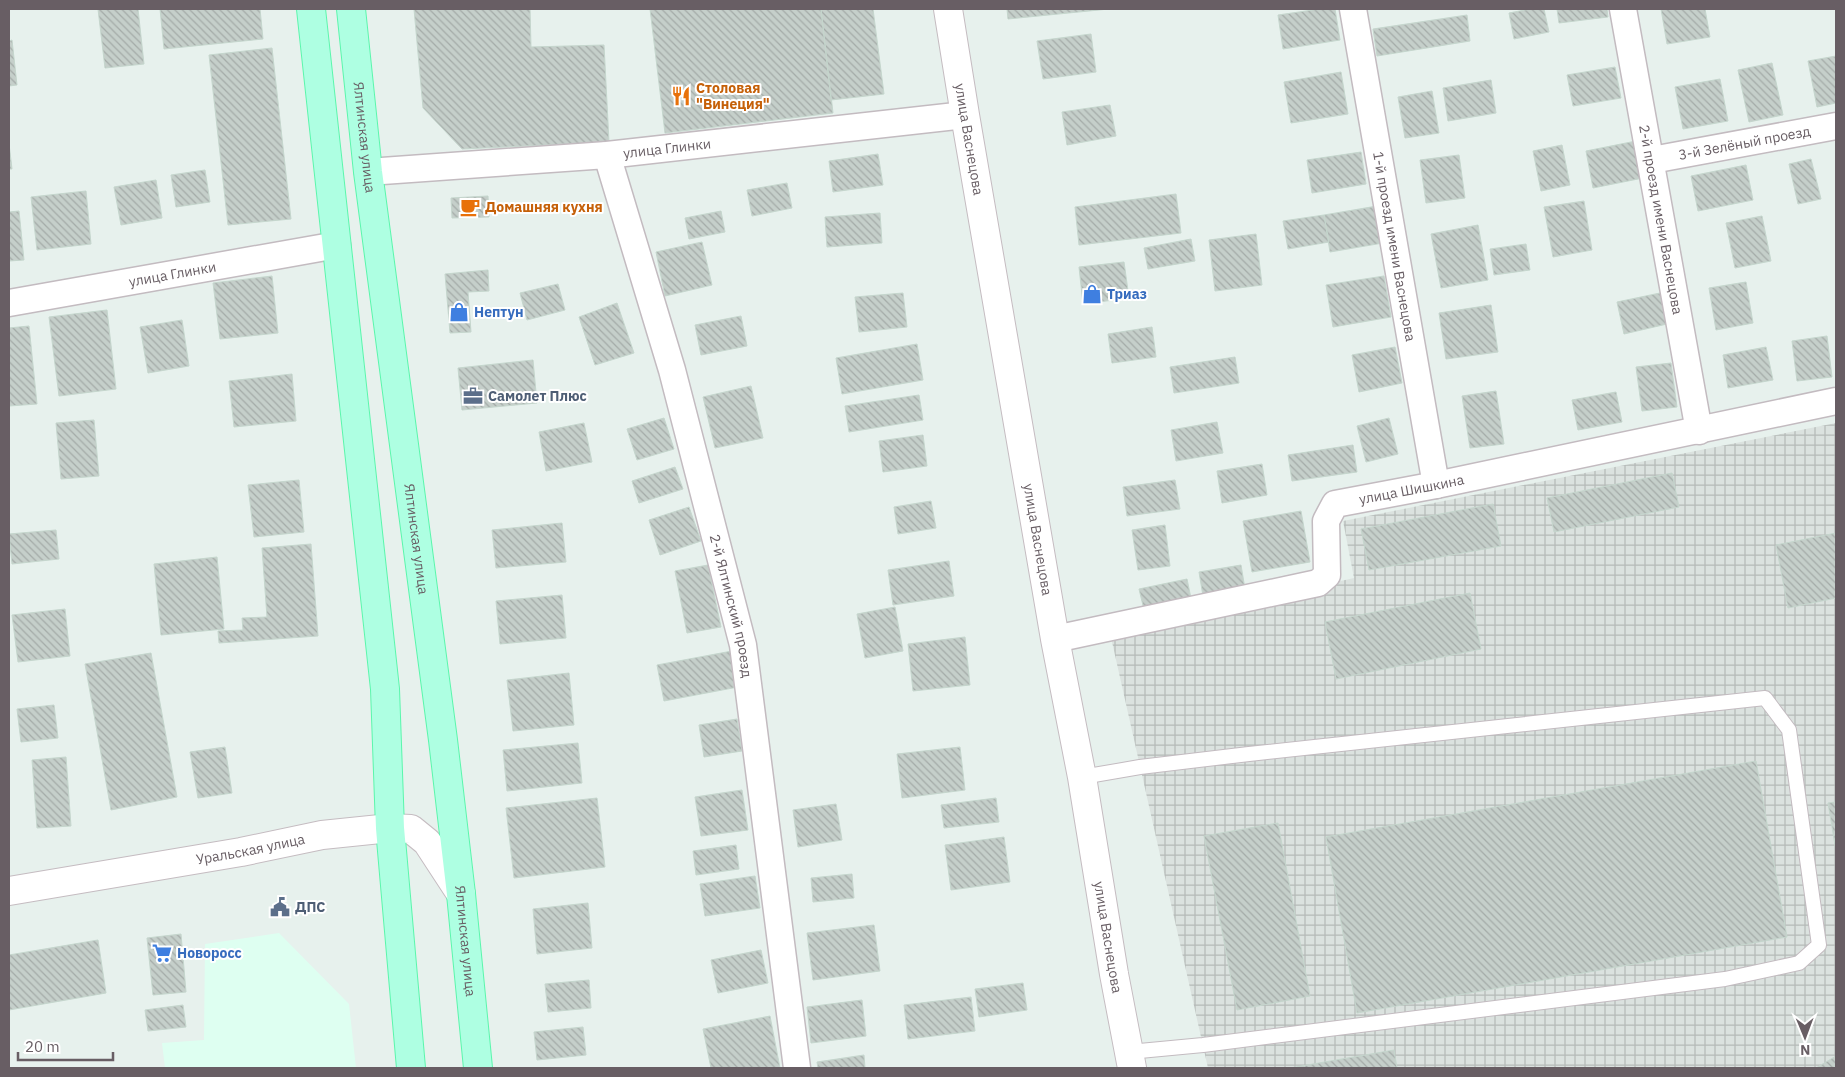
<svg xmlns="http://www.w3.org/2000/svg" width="1845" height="1077" font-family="'IBM Plex Sans',sans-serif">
  <defs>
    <pattern id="industrial-grid" width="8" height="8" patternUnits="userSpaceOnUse" patternTransform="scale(1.25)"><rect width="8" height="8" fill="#dbe2df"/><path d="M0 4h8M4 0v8" fill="none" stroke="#b5bab8"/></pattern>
    <pattern id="building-back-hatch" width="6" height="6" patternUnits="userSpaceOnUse" patternTransform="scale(1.25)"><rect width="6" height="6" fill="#c5cfca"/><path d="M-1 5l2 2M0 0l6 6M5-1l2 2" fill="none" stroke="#a4aba8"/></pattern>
  </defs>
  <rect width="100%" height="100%" fill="#e7f1ed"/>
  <path fill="#defff1" d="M279,933L349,1004L356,1068H165L162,1043L204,1040L205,944Z"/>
  <path fill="url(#industrial-grid)" d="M1836,423V1068H1208L1110,633L1354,578L1343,521Z"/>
  <path fill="url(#building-back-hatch)" stroke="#c5d6cd" d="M98,9H138L144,64L105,68Z
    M160,9H260L263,39L164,49Z
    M414,9H530L531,47L604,45L609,142L462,149L423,108Z
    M650,9H821L833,113L665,133Z
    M821,9H873L884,94L831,100Z
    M1007,9H1109L1008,19Z
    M1320,9H1335L1340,40L1283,49L1278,15Z
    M1530,9H1544L1549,32L1514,39L1509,13Z
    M1557,9H1607L1608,17L1559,23Z
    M1661,9H1705L1710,37L1667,44Z
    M1467,15L1470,41L1377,56L1373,29Z
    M1091,34L1096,72L1043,79L1037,41Z
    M12,40L17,85L9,86V41Z
    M272,48L291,219L228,225L209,55Z
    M1836,56V103L1817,107L1808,61Z
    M1772,63L1783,115L1749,122L1738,70Z
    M1615,67L1621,98L1573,106L1567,75Z
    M1341,72L1348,114L1291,123L1284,82Z
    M1720,79L1728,121L1683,129L1675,87Z
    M1491,80L1496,113L1448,121L1443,88Z
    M1432,91L1439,133L1405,138L1398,97Z
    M1110,105L1116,136L1067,145L1062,112Z
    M1641,140L1648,177L1593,188L1586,151Z
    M9,144L12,169H9Z
    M1562,145L1570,185L1541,191L1533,151Z
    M1361,152L1366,184L1312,193L1307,160Z
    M878,154L883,185L833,192L829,161Z
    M1459,155L1465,198L1426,203L1420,160Z
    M1811,159L1821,199L1798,204L1789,164Z
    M1746,165L1753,200L1698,211L1691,176Z
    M205,170L210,202L176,207L171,175Z
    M156,180L162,218L121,225L114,187Z
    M787,183L792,208L752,216L747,190Z
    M86,191L91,244L37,250L31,197Z
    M1176,194L1181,233L1079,245L1075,207Z
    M488,196L489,217L452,218L451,198Z
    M1584,201L1592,250L1553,257L1544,207Z
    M1377,206L1383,243L1330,252L1324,215Z
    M19,211L24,260L9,261V212Z
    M721,211L725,232L689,239L685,218Z
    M880,213L882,243L827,247L825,217Z
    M1324,215L1329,242L1288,249L1283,221Z
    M1762,216L1771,261L1735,268L1726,223Z
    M1478,225L1488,280L1441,288L1431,234Z
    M1256,234L1262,285L1215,291L1209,240Z
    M1191,239L1195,261L1148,269L1144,248Z
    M702,242L712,285L665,296L656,252Z
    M1526,244L1530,270L1494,275L1490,249Z
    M1124,262L1129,298L1083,304L1079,267Z
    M488,270L489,291L468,292L471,332L450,333L445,274Z
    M272,276L278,333L220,339L213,283Z
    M1384,276L1391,317L1333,327L1326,285Z
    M1746,282L1753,323L1716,330L1709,288Z
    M558,284L565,310L527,320L520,293Z
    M903,293L907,327L859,332L855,297Z
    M1660,293L1667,324L1624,334L1617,302Z
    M617,303L634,353L595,365L579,317Z
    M1491,305L1498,352L1446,359L1439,313Z
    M107,310L116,389L59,396L49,317Z
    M741,316L747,346L701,355L695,325Z
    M182,320L189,366L148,373L140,327Z
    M29,326L37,404L9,406V328Z
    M1152,327L1156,357L1112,363L1108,334Z
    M1827,336L1832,377L1797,381L1792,341Z
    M917,344L923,380L842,394L836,358Z
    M1395,347L1402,383L1359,392L1352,355Z
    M1766,347L1773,380L1728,388L1723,355Z
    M1235,357L1239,383L1174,393L1170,367Z
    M533,360L537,403L462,410L458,368Z
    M1671,363L1677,407L1642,411L1636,367Z
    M292,374L296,421L234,427L229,381Z
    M751,386L763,438L715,448L703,397Z
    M1496,391L1504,444L1470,448L1462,396Z
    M1616,392L1622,422L1578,430L1572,400Z
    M919,395L923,420L849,432L845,406Z
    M664,418L674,449L637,460L627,429Z
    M1389,418L1398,454L1366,462L1357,426Z
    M94,420L99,476L61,479L56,423Z
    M1217,422L1223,453L1176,461L1171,430Z
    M584,423L592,462L546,471L539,432Z
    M923,435L927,466L883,472L879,441Z
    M1353,445L1357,472L1292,481L1288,455Z
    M1262,464L1267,495L1222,503L1217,471Z
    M675,467L683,489L639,503L632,481Z
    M1672,473L1679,507L1554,532L1547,498Z
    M299,480L304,532L254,537L248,485Z
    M1175,480L1180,509L1127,516L1123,487Z
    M931,501L936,528L898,534L894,507Z
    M1493,504L1501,546L1369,570L1361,529Z
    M689,507L701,541L660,555L649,520Z
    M1301,511L1310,562L1252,572L1243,521Z
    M562,523L566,562L496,568L492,530Z
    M1165,525L1170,566L1138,570L1132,530Z
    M56,530L59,559L12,564L9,534Z
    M1836,533V598L1788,608L1776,545Z
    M311,544L318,636L219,643L218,631L243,630L242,618L267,617L262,548Z
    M217,557L224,629L161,635L154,564Z
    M949,561L954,596L893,605L888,570Z
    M708,565L721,627L687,633L675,571Z
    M1241,565L1246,595L1204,602L1199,572Z
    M1187,579L1193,608L1146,618L1139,589Z
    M1470,593L1481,649L1336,679L1325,622Z
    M562,595L566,638L500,644L496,601Z
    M895,607L903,651L865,658L857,614Z
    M65,609L70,656L18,662L12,615Z
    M965,637L970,685L913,691L908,644Z
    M732,651L738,687L664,701L657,665Z
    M151,653L177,797L111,810L85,664Z
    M569,673L574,725L513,731L507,680Z
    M54,705L58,738L21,742L17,709Z
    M737,719L742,751L704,757L699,725Z
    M578,743L582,783L507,791L503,750Z
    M225,747L232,793L198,798L190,752Z
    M960,747L965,790L902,798L897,754Z
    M66,757L71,826L37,828L32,760Z
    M1756,761L1787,937L1357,1013L1326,837Z
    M742,790L748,830L701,836L695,797Z
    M597,798L605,867L514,878L506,808Z
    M996,798L999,822L944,828L941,805Z
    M1836,802V851L1828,803Z
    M836,804L842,840L798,847L793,810Z
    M1278,823L1310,996L1237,1010L1204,836Z
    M1004,837L1010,882L951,890L945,845Z
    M736,845L739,869L696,875L693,851Z
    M852,874L854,898L813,902L811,878Z
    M755,876L760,908L705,916L700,884Z
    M278,902H283L286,908L283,912H277L275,907Z
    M588,903L592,948L537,954L533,909Z
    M874,925L880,971L813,980L807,933Z
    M181,934L186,992L153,995L147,938Z
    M98,940L106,993L9,1010V955Z
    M761,950L768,983L718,993L711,960Z
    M589,980L591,1008L548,1012L545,984Z
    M1023,983L1027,1010L979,1017L975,989Z
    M971,997L975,1031L908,1039L904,1005Z
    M862,1000L866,1036L811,1043L807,1007Z
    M183,1005L186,1027L148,1031L145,1010Z
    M770,1016L780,1068H711L703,1029Z
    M583,1027L586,1055L537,1060L534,1032Z
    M1394,1050L1397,1068H1290Z
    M864,1055L865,1068H818L817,1062Z
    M1836,1056V1068H1816Z"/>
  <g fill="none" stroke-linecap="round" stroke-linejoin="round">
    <defs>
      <path id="lane" d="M1082,777L1140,767L1249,754L1765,698L1789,730L1819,945L1799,963L1725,979L1203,1045L1129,1052"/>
      <g id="street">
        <path id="s1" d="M1353,9L1436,485"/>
        <path id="s2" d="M1623,9L1699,431"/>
        <path id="s3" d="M607,155L672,370L743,645L797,1068"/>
        <path id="s4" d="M1652,160L1836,126"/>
        <path id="s5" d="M368,172L607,155L965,115"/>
        <path id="s6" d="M9,303L337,245"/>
        <path id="s7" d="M1055,639L1318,583L1327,575L1326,521L1335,504L1436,485L1836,401"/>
      </g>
      <g id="secondary">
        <path id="s8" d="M948,9L965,115L1055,639L1082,777L1114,974L1132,1068"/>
        <path id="s9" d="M9,891L241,852L322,835L390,828L411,829L427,842L461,894"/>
      </g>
      <g id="primary">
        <path d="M311,9L385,689L390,828L411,1068"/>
        <path id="s10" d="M351,9L368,172L443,740L461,894L478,1068"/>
      </g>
    </defs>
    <use href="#lane" stroke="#c3bbc0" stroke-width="16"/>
    <use href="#street" stroke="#c3bbc0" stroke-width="29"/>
    <use href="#secondary" stroke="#c5bcc1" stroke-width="30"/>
    <use href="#primary" stroke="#5bf6ac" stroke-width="30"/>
    <use href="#lane" stroke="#fff" stroke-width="14"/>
    <use href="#street" stroke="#fff" stroke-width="26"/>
    <use href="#secondary" stroke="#fff" stroke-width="28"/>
    <use href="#primary" stroke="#aeffe2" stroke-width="28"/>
  </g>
  <defs>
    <symbol id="restaurant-bare" viewBox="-9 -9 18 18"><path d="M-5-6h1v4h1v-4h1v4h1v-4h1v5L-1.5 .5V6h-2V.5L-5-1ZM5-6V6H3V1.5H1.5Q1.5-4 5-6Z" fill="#e8710a" stroke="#fff" stroke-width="2.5" paint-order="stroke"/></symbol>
    <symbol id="cafe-bare" viewBox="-9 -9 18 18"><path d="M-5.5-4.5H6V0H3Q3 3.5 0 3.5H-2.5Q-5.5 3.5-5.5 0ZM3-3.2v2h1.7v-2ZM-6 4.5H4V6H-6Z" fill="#e8710a" stroke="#fff" stroke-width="2.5" paint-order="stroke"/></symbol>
    <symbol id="shop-bare" viewBox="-9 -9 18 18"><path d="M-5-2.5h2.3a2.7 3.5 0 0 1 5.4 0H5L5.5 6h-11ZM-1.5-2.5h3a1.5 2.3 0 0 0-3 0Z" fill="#3f7fe0" stroke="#fff" stroke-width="2.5" paint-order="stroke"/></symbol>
    <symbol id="office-bare" viewBox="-9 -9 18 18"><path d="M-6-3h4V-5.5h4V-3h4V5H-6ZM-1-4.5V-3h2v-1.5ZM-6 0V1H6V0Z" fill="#5c6f8a" stroke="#fff" stroke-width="2.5" paint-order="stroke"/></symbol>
    <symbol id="civic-bare" viewBox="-9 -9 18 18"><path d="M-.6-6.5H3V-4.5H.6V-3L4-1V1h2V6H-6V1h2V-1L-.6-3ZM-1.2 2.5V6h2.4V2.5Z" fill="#5c6f8a" stroke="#fff" stroke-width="2.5" paint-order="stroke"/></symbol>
    <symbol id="supermarket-bare" viewBox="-9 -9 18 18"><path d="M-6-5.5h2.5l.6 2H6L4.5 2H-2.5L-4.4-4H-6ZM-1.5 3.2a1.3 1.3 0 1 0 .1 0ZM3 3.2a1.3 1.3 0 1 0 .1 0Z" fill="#3f7fe0" stroke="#fff" stroke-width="2.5" paint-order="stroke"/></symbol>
  </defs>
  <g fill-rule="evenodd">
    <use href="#restaurant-bare" x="667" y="82" width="28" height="28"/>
    <use href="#cafe-bare" x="456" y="193" width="28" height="28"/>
    <use href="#shop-bare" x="1078" y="280" width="28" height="28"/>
    <use href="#shop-bare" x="445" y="298" width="28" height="28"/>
    <use href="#office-bare" x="459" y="382" width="28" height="28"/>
    <use href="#civic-bare" x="266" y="893" width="28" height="28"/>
    <use href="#supermarket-bare" x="148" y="939" width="28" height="28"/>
  </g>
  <g text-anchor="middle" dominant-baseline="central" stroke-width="4" stroke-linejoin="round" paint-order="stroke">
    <g font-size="14" font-weight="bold" fill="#c56008" stroke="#fff" text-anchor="start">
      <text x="696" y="88">Столовая<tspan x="696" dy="16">"Винеция"</tspan></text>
      <text x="485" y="207">Домашняя кухня</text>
    </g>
    <g font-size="14" fill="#685e64" stroke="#fff">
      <text stroke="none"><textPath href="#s10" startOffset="129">Ялтинская улица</textPath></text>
      <text stroke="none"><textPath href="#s8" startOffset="132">улица Васнецова</textPath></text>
      <text stroke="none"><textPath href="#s4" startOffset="94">3-й Зелёный проезд</textPath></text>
      <text stroke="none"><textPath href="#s5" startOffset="300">улица Глинки</textPath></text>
      <text stroke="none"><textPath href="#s2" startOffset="214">2-й проезд имени Васнецова</textPath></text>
      <text stroke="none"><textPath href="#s1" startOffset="241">1-й проезд имени Васнецова</textPath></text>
      <text stroke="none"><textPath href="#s6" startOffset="166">улица Глинки</textPath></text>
      <text stroke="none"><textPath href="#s7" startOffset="432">улица Шишкина</textPath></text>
      <text stroke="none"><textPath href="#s10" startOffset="534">Ялтинская улица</textPath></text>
      <text stroke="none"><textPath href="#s8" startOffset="538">улица Васнецова</textPath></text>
      <text stroke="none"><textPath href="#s3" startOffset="468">2-й Ялтинский проезд</textPath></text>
      <text stroke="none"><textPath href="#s9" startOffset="245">Уральская улица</textPath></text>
      <text stroke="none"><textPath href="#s8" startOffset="942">улица Васнецова</textPath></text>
      <text stroke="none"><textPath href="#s10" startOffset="939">Ялтинская улица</textPath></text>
    </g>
    <g font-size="14" font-weight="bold" fill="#366cbe" stroke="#fff" text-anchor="start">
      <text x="1107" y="294">Триаз</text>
      <text x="474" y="312">Нептун</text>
      <text x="177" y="953">Новоросс</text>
    </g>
    <g font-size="14" font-weight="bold" fill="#4e5e75" stroke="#fff" text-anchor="start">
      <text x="488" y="396">Самолет Плюс</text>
      <text x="295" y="907">ДПС</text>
    </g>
  </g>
  <rect width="1845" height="1077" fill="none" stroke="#685e64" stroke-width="20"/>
  <g transform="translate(1805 1037) rotate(179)" stroke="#ffffff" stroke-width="4" paint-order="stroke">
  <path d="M0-4L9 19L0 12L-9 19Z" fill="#685e64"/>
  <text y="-8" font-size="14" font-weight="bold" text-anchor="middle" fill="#685e64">N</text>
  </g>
  <path d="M18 1052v8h95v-8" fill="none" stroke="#685e64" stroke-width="2.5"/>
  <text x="25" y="1052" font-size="15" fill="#685e64" stroke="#ffffff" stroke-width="4" paint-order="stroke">20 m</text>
</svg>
